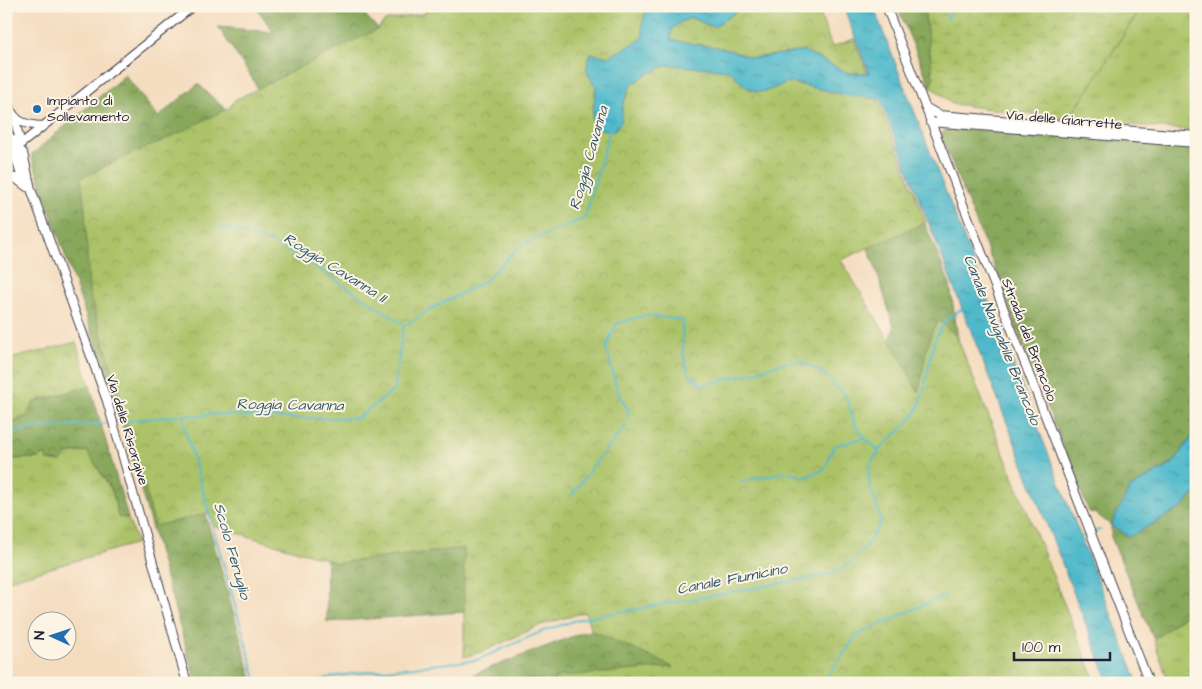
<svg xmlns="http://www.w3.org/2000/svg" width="1202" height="689" font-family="'Architects Daughter',sans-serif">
  <defs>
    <pattern id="grass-tufts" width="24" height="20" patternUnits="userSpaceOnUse" patternTransform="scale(1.25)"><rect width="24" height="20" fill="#abc267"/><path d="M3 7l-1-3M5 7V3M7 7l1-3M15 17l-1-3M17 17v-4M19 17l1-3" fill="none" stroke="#93a65a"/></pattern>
    <pattern id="forest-crowns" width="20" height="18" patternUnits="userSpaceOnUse" patternTransform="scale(1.25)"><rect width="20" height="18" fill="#88a85c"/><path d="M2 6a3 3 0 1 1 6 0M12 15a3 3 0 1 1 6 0" fill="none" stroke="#6f884d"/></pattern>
    <pattern id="wetland-marsh" width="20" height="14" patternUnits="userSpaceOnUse" patternTransform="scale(1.25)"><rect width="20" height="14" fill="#abc267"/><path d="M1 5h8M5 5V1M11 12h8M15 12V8" fill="none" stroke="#93a65a"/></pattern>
    <pattern id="park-crowns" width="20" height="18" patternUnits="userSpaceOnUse" patternTransform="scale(1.25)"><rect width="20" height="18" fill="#abc267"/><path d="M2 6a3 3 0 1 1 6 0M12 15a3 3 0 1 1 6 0" fill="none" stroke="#93a65a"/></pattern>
    <pattern id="water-ripples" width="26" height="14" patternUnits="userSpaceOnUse" patternTransform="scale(1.25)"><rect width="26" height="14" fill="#4fb9cb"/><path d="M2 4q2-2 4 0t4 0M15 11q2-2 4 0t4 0" fill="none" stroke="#4196a6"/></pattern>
  </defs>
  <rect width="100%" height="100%" fill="#fcf5e5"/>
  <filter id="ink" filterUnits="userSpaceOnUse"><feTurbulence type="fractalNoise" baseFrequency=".02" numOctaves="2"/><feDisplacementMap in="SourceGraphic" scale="10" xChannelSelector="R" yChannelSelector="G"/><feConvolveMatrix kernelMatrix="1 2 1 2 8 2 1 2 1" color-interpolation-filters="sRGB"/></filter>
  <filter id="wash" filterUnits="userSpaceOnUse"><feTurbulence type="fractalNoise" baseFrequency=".0096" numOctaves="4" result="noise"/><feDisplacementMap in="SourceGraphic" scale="20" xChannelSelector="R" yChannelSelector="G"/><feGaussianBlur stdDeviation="1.12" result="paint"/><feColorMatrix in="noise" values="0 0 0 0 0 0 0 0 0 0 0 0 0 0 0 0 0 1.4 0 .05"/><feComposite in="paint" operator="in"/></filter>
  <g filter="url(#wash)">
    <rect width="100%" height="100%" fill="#f4dcbe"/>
    <path fill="url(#grass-tufts)" stroke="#667251" d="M1142,6H1196V131L1069,119Z
      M87,451L113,492L118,517L128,518L137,543L6,581V459L39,458L45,454H66Z
      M1196,606V683H1169L1154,640Z"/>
    <path fill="url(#forest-crowns)" stroke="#55654c" d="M255,6H357L378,29L385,21L428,15L427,6H648L260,94L254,81L218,27L274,32Z
      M897,6H924L933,77L931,88Z
      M125,75L158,117L198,84L230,113L179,420L253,683H196L119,413L31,155Z
      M873,98L950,285L961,358L733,683H550V680L474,683V674L584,632L719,611L881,368L894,327L876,269L814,108Z
      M952,128L1196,147V431L1173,463L1130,488L1183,507L1196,492V606L1154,640L1111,537V525L1096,514L1089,512L1017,330L998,276L940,134Z
      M90,386L128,518L118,517L113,492L87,451L66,454L61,462L47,460L45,454L39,458L6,459V424L17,420L33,402Z
      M326,507L464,528L465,612L327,622Z"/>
    <path fill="url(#wetland-marsh)" stroke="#667251" d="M924,6H1142L1069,119L952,104C945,99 939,91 931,88L933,77Z"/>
    <path fill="url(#park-crowns)" stroke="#667251" d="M425,6H595L600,11L616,6H817L832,47L854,39L926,222L841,260L906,368L918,392C924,374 925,335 939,321L957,337L1096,683H555V677L673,667L591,630L585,612L538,626L485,651L464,657V548L336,563L329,560L213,526L209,513L155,526L119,393L89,292L85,209L81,178L135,152L160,142L229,108L235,100L378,29L385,21L426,13Z
      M76,342L90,386L34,402L28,415L6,424V360Z"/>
    <path fill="url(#water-ripples)" stroke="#386e83" d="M648,6H744L714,27L691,18L681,22L672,29L671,40L722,48L753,58L804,51L848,73H869L843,6H873L1138,683H1109L880,99L849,96L790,82C783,83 779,87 772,89C752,98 742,83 729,70L668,65L647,74L631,85L623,104L621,122L613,131L596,128L592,119L596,86C585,74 585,69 591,53L608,57L637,42L643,37L642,24Z
      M1196,431V492L1183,507L1129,537L1111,525L1130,488L1173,463Z"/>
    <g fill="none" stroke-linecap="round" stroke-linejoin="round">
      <path stroke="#4fb9cb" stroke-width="2" d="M947,19L954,6
        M221,226L273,243L316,267L405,325
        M628,419L629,412L618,392L606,347L616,324L645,315L682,320L683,353L689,374L702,385L756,372L781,363L800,361L823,373L846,396L854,423L865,438L879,451
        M184,421L183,415L202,416L207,414L289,418H358L394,390L403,327L429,310L485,281L521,245L585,218L610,129
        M115,422L182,415
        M184,425L257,683
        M6,434L32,428L110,423
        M740,482L784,472L805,477L825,469L834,446L865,438
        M571,496L602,454L627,425
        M1093,532L1100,530
        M1079,538L1088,534
        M314,683L332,677L358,673L477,660L543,631L580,619L827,575L841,570L855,558L868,544L881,522C878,504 864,484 870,466C879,441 907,431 918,408C930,381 927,340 948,318C953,314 959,311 964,308
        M826,683L829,674L857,635L945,595"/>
    </g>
  </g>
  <g filter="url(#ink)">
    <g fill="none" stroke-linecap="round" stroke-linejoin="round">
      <defs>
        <path id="minor" d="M886,6L1149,683
          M6,96C12,121 21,125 44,126
          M925,107L939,115L1196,136
          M14,116L19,137L16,159L20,172L29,185
          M6,119L7,104
          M930,122L1196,143
          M6,131L14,143L23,153L31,189L107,401L187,683
          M6,156L193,6
          M6,176L15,178L27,187"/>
      </defs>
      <use href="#minor" stroke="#423e4f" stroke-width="10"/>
      <use href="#minor" stroke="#fff" stroke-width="8"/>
    </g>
  </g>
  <circle fill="#1f6fb2" stroke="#fcf5e5" stroke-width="2" cx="37" cy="109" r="5"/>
  <g text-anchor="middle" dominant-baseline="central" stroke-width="4" stroke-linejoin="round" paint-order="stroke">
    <g font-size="14" fill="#22223b" stroke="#fcf5e5" text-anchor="start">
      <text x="47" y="101">Impianto di<tspan x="47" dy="16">Sollevamento</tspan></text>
    </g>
    <g font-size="14" fill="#22223b" stroke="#fcf5e5">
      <text transform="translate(1064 120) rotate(5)">Via delle Giarrette</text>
      <text transform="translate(1029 340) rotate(69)">Strada del Brancolo</text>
      <text transform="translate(127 430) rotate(73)">Via delle Risorgive</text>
    </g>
    <g font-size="15" font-style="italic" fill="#32576d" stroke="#fcf5e5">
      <text transform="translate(589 158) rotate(-74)">Roggia Cavanna</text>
      <text transform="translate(335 268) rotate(32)">Roggia Cavanna II</text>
      <text transform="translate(1002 340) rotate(68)">Canale Navigabile Brancolo</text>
      <text transform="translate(290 405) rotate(1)">Roggia Cavanna</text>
      <text transform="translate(232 551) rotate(74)">Scolo Feruglio</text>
      <text transform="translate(732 579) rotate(-11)">Canale Fiumicino</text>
    </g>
  </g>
  <rect width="1202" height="689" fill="none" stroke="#fcf5e5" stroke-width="25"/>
  <g transform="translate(52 636) rotate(273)"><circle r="24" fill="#fcf5e5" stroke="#a5a1a1"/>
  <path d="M0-4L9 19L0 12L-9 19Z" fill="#1f6fb2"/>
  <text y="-8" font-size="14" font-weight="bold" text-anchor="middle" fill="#22223b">N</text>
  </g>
  <path d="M1014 652v8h96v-8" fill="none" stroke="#22223b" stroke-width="2.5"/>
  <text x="1022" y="652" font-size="15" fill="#22223b" stroke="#fcf5e5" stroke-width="4" paint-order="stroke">100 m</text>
</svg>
